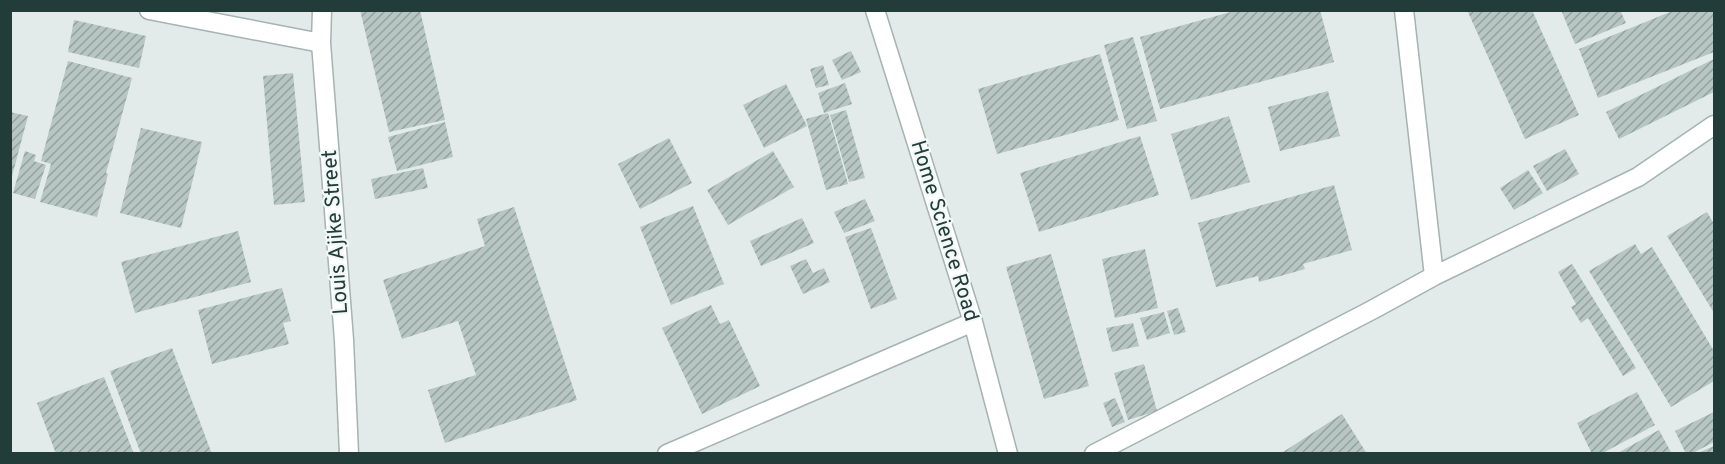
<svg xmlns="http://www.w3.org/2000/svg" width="1725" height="464" font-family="Overpass,sans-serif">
  <defs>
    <pattern id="building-hatch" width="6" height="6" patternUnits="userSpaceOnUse" patternTransform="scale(1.5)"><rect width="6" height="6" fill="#b7c6c3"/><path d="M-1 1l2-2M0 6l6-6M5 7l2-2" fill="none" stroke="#94a29f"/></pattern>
  </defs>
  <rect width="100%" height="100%" fill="#e2ebe9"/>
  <path fill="url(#building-hatch)" d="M360,10H420L445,120L389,132Z
    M1238,10H1320L1334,62L1160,109L1140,37Z
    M1467,10H1532L1579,115L1525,139Z
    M1561,10H1620L1626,23L1575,44Z
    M1675,10H1714V52L1598,98L1579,49Z
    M74,20L146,36L139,68L68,52Z
    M1133,37L1157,121L1127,129L1104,45Z
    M851,51L861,72L842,80L832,60Z
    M1100,54L1119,120L997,154L978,89Z
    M1714,59V92L1619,139L1606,112Z
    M68,61L132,78L106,173L108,174L97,217L40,202L51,164L41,161Z
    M823,65L829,85L816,88L810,69Z
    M293,73L305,202L274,205L263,76Z
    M845,83L852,104L824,113L818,93Z
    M786,84L807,126L764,148L743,105Z
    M1328,91L1340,136L1280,151L1268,107Z
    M846,110L865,178L849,182L830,115Z
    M10,112L28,116L11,180H10Z
    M828,113L848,184L826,190L806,119Z
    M1229,116L1250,182L1191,200L1171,134Z
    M445,122L453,157L397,171L388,137Z
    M141,128L202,142L181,228L120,213Z
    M1140,136L1159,195L1039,232L1020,173Z
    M669,138L692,183L640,209L618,164Z
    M1565,149L1579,174L1547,191L1533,166Z
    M25,151L36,155L34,161L46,165L35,199L13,193Z
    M773,151L794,187L728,225L707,190Z
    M423,168L428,188L375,199L371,179Z
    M1528,170L1543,193L1514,210L1500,188Z
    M1334,185L1352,250L1303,264L1305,269L1259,282L1258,276L1216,287L1198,223Z
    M865,199L875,221L844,233L834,212Z
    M693,206L724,284L671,305L640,227Z
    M514,207L577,400L445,443L428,390L476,375L458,321L402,339L383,280L485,246L477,219Z
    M1707,212L1714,224V313L1667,236Z
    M802,218L814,243L761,266L750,241Z
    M871,228L897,299L871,309L845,237Z
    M238,231L251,282L135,313L121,262Z
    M1635,244L1641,254L1652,247L1714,351V381L1671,407L1589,271Z
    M1145,249L1158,308L1115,318L1102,259Z
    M1051,254L1089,386L1044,399L1006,267Z
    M806,259L813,273L824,268L830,282L803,294L790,266Z
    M1572,264L1636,368L1623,376L1588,318L1581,323L1571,307L1576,304L1558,272Z
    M282,288L291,321L283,323L289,344L212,364L198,310Z
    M711,305L720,324L729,320L760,386L702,414L662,328Z
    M1178,308L1186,332L1174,335L1167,311Z
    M1164,312L1170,333L1147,340L1140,318Z
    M1133,323L1139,346L1112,352L1106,328Z
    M172,348L212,454H141L110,371Z
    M1144,364L1157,411L1128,420L1114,373Z
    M104,377L134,454H56L37,403Z
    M1637,392L1655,425L1601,454H1592L1577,423Z
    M1115,398L1125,422L1112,427L1103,403Z
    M1714,412V442L1691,454H1686L1675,431Z
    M1342,414L1367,454H1280Z
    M1659,430L1672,454H1616Z
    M1714,446V454H1701L1700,452Z"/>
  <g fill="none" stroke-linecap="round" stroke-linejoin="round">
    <defs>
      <path id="minor" d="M149,10L321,43
        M322,10L321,43L344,340L349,454
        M875,10L973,322L1008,454
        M1404,10L1434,276
        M667,454L973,322
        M1094,454L1372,310L1434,276L1638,177L1714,125"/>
    </defs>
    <use href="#minor" stroke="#a5b3b1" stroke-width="21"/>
    <use href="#minor" stroke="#fff" stroke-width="18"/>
  </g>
  <g text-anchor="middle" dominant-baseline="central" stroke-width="4.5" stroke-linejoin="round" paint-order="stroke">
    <g font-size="21" fill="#223c3a" stroke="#f2f8f6">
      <text transform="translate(944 231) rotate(73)">Home Science Road</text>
      <text transform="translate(336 232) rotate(-94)">Louis Ajike Street</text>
    </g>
  </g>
  <rect width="1725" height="464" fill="none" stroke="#223c3a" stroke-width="24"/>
</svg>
